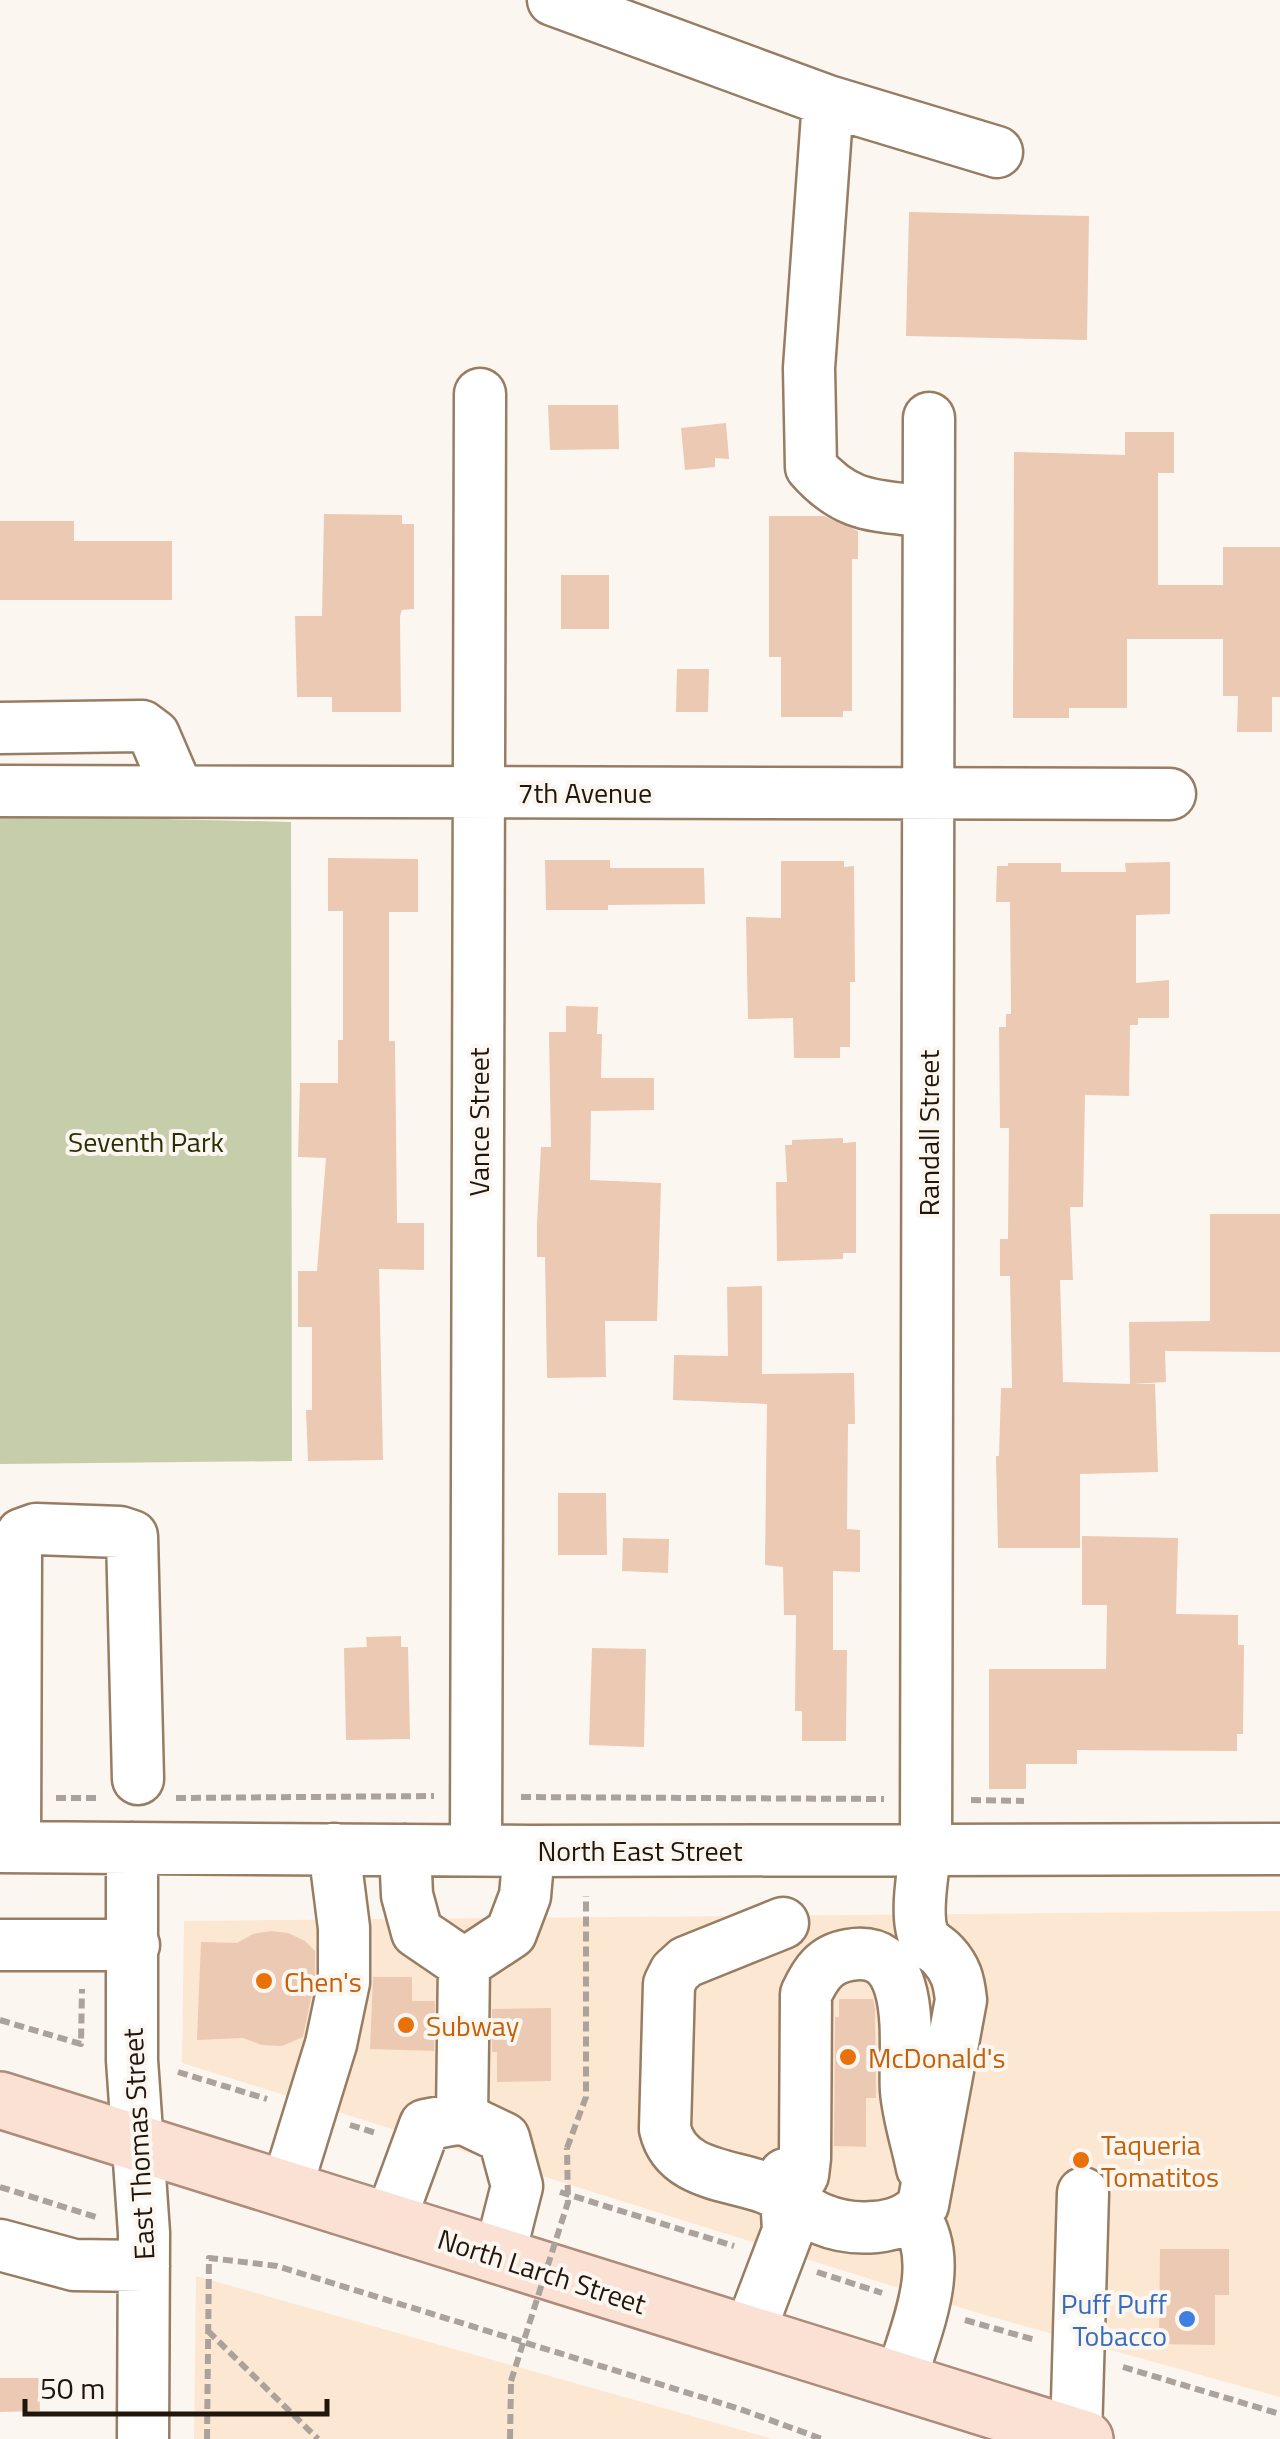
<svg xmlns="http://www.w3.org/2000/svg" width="1280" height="2439" font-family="'Titillium Web',sans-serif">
  <rect width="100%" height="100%" fill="#fcf6f0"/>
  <path fill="#fce7d2" d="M1280,1911V2397L988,2316L182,2063L184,1921Z
    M196,2276L773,2439H194Z"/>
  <path fill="#c5cdab" d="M0,815L291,822L292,1461L0,1464Z"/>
  <path fill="#ecc9b3" d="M909,212L1089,216L1087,340L906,336Z
    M548,405H618L619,449L550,450Z
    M726,423L729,459L715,458V467L685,470L681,428Z
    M1125,432H1174V473H1158V585H1223V547H1280V697H1272V732H1237L1238,696H1223V639H1127V708H1069V718H1013L1014,452L1125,455Z
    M324,514L402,515V524H414V609L402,610L400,616L401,712H332V697H297L295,616H322Z
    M769,516H824L858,531V559H852V711H843V717H781V657H769Z
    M0,521H74V541H172V600H0Z
    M561,575H609V629H561Z
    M677,669H709L708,712H676Z
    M328,858L418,859V912H389V1041H395L397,1223H424V1270L379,1269L383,1460L308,1461L306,1410H312V1327H298V1271H317L326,1158L298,1157L300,1083H338V1040H343V911H328Z
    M545,860H610V868H704L705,904L608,905V910H546Z
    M781,861H844V867L854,866L855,982H850V1047H840V1058H794L793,1018L748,1019L746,917L781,918Z
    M1170,862V914L1136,915V983L1169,980V1018H1138V1025H1130L1129,1096L1085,1095L1083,1207H1070L1073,1280H1060L1063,1382L1130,1384L1129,1322L1210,1321V1214H1280V1352L1165,1351L1166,1382L1133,1384H1155L1158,1472L1080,1474V1548H998L996,1456H999L1001,1388H1012L1010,1276H1000V1239H1008L1009,1128H1000L999,1027H1006V1014H1011L1010,902H996L997,866H1008V863H1061V872H1126L1125,863Z
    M566,1006L598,1007L597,1034H602L601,1078H654V1110L591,1111L590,1180L661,1183L657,1321H605L606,1377L547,1378L545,1257H537V1224L541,1147H551L549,1032H566Z
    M843,1138V1143L856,1142V1253H843V1259L777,1261L776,1182H787L785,1145H792V1140Z
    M762,1286V1374L854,1373L855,1424H848L847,1529L860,1530V1572L833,1571V1650H847L846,1741H802V1711H795L796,1615H784L783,1567L765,1565L767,1404L673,1400L674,1355L728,1356L727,1287Z
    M558,1493H606L607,1555H558Z
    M1082,1536L1178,1538L1176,1614L1238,1615V1645H1244L1243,1734H1237V1751L1077,1750V1764H1026V1789H989V1669H1106L1107,1605H1082Z
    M623,1538L669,1539L668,1573L622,1571Z
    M401,1636V1647H408L410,1739L346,1740L344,1648L367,1647L366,1637Z
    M592,1648L646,1649L644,1747L589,1745Z
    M271,1931L288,1933L305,1941L315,1951V1979L303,2037L282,2046L262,2045L243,2038L197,2040L201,1942L237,1943L253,1934Z
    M373,1977H412V2001H435L434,2051L370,2049Z
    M839,1999H873L875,2008L876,2098H866V2147L834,2146L835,2017H839Z
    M551,2008V2081L497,2082V2052H492V2009Z
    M1160,2249H1229V2295H1215V2345L1159,2344Z
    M0,2378H39L40,2411L0,2412Z"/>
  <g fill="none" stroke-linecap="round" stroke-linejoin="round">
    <defs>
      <path id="minor" d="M553,0L828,101L997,152
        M828,101L809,368L811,467C848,509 875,505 928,512
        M0,728L142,726L154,735L178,791
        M0,791L1170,794
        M0,1847L529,1851L1280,1849
        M15,1847L16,1549L22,1534L36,1529L120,1532L132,1536L138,1779
        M132,1848V2060L144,2233L143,2439
        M405,1850L407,1895L417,1932L464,1964L511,1933L525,1896L529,1851
        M476,1850L480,394
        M783,1923L686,1962L675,1972L669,1984L665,2129C676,2175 728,2174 766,2188C785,2195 801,2211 821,2219C852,2232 901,2232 923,2205L961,2000C959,1981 956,1969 943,1955C938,1949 929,1945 925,1939C914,1919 923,1871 926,1849L929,418
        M0,1945H134
        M462,2118L464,1964
        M286,2190L331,2044L344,1982V1928L334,1849
        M787,2201L803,2175L805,2158L806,1994C816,1973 825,1959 849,1955C921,1942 903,2050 906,2091C908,2116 917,2143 922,2168
        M389,2223L425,2125L462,2118L504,2138L517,2186L499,2257
        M0,2245L74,2265L144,2266
        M748,2336L788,2231L785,2174
        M900,2383C914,2332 948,2264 914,2216
        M1076,2436L1083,2193"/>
      <path id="major" d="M0,2100L1085,2439"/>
    </defs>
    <use href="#minor" stroke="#977d63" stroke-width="55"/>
    <use href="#major" stroke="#ad8c7c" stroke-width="60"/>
    <path stroke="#aaa29b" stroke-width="6" stroke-dasharray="10 5" stroke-linecap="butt" d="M521,1797L884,1799
      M56,1798H99
      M176,1798L434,1796
      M971,1800L1024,1801
      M0,2020L81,2044L82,1989
      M178,2072L267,2099
      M350,2125L376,2133
      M567,2148L586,2097V1896
      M0,2187L96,2217V2220
      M560,2192L734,2246
      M817,2272L882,2293
      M965,2320L1035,2340
      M208,2331L318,2439
      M1123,2367L1280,2414
      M207,2439L209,2258L277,2266L740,2409L822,2439
      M510,2439L511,2381"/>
    <use href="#minor" stroke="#fff" stroke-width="50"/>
    <use href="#major" stroke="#fbe0d4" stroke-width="55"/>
    <path stroke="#aaa29b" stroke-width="6" stroke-dasharray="10 5" stroke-linecap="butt" d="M511,2381L568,2202L567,2148"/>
  </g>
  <g fill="#e8710a" stroke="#fcf6f0" stroke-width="4">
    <circle cx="264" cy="1981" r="10"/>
    <circle cx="406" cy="2025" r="10"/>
    <circle cx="848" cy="2057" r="10"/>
    <circle cx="1081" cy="2160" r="10"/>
  </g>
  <circle fill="#3f7fe0" stroke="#fcf6f0" stroke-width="4" cx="1187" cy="2319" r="10"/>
  <g text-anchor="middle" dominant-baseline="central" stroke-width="8" stroke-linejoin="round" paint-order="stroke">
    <g font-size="28" fill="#21160c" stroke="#fcf6f0">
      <text x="585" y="792">7th Avenue</text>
      <text transform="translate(478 1122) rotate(-90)">Vance Street</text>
      <text transform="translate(928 1133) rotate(-90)">Randall Street</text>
      <text x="640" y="1850">North East Street</text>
      <text transform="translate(138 2144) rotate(-93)">East Thomas Street</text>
      <text transform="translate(542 2271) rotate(18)">North Larch Street</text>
    </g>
    <g font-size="28" fill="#293005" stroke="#fcf6f0">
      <text x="146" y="1141">Seventh Park</text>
    </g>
    <g font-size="28" fill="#c56008" stroke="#fcf6f0" text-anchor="start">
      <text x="284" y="1981">Chen's</text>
      <text x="426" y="2025">Subway</text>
      <text x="868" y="2057">McDonald's</text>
      <text x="1101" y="2144">Taqueria<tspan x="1101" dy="32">Tomatitos</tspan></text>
    </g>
    <g font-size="28" fill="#366cbe" stroke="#fcf6f0" text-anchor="end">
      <text x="1167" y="2303">Puff Puff<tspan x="1167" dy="32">Tobacco</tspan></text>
    </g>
  </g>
  <path d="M25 2399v15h302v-15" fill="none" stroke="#21160c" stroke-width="5"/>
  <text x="40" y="2399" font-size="30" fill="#21160c" stroke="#fcf6f0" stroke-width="8" paint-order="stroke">50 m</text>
</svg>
